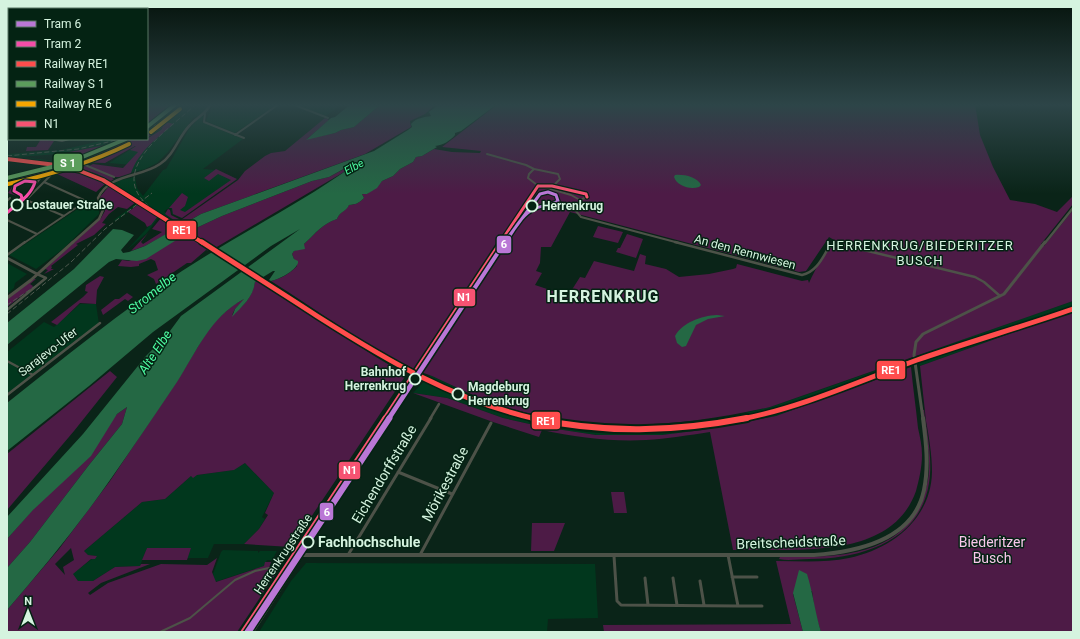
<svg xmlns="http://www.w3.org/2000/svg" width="1080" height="639" font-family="Roboto,sans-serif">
  <rect width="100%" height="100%" fill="#0a2418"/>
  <path fill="#01371d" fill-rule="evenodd" d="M173,104H209L205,113L193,118L168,152L157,163L145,169L130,173L133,165L109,163L147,139L168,123L166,122L147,131V124Z
    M213,104H277L235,133L206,121Z
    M295,104H342L326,116Z
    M204,116L202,122L243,139L203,169L216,170L237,179L181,218L172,214L171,208L167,209L164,212H166L165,214L178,223L173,227L159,217L146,234L127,250L158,216L139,204L116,221L114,220L137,203L111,185L121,180L135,177L137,188L143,196L163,170L166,169L189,129L200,117Z
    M109,139H130L108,150L82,160L37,174L7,180V176L58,165L31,161L7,160V154L61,150ZM113,144L68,162L18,157L59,154Z
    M73,165L97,174L111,181L106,183L86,174L67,167Z
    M91,200H94L97,208L99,210V214L63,249L36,269L9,255Z
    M7,263L27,274L15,283L14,288L7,294Z
    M1073,301V311L920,366L918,355Z
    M80,304H96L99,324L7,396V352L44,322L54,327Z
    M344,328L410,367L406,375L338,333Z
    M909,359L911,367L776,416L701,430L662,435H596L543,427L503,418L447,398L413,393L430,375L476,397L517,411L544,416L567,421L597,424H662L699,421L731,416L770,407Z
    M245,463L274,493L262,517L265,519L259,529L244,544H214L208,558H187L191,548H147L140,566L115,567L93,581H78L72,574L96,556L88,555L84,551L142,502L165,499L191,476L233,470Z
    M223,550L258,551V553L260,551H277L272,560H267L264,566L215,582L213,574L221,552Z
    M306,563L595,564L598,618L548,619L547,632H259L291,581Z"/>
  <path fill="#4d1b46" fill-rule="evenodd" d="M152,104H173L147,124V112Z
    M381,104H436L425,114L410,121L411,127L365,154L201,214L181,225L165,214L168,209L170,210L171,215L181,220L238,180L245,171L265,156L271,153L285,151L325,118L329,120L307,139L335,133L341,130L354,127Z
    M498,104H975L980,135L993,167L1010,200L1035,204L1057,212L1073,196V204L1041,244L1044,246L1073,210V301L770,407C687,426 599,434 516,410C487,402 460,389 432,376C425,373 417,371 410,367C361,343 317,310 271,281C280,279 291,273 297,266L292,254L294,251L304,247V244C315,234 323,223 337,219C339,212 346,211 349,205C356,204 358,204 364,198L362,194H367L382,181L393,176L400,169L413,162L416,157L422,156L434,149L452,152L480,153L481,151L442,147ZM570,212L799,272L806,271L829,237L834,240L836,245C825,249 814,272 809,283L808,280L802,281L737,264L736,268L733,269L709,274L679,277L666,269L645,264L646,256L640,254L634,271L594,261L585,278L580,277L568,296L535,285L542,273L536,271L540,263L541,247H551Z
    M166,122L174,124C156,139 139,151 131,173L119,177H113L112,178L114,179L111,181L97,174L74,166L81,165L87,167L93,164L123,168L138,152L130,150L136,146H135L105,163L78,162L108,150L130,139L145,140L161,130L163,127L147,138V131Z
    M41,139L54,141L48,150L26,151L27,147H36Z
    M116,143L97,151L68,162L54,160L59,154Z
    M67,167L86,174L106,183L96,192L55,173Z
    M346,168L345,170L349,169L210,251L206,250L191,263H187L156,284L154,279L147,275L158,270L155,261L151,259L139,264V266L131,267L118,266L122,260L129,261L184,236L194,229L222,216L312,181L329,177Z
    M216,169L237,179L182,218L173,214L172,208H169L182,193L188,197L185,206L180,210L185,212L231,180L218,174L209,181L204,178Z
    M51,170L40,176L35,181C25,178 15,183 11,191L17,196L8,193L15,182L19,181L20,177Z
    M110,185L136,202L127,209L118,207L109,214L102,223L106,224L94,235L76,244L78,245L51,266L52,267L51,269H54L44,274L48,270L45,269L101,218L105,211L100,197Z
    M139,204L158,216L151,225L147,227L145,223L128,212Z
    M161,218L176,229L145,246L131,251L148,233L141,242L143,244L162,232L152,229Z
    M598,226L623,232L618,243L593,237Z
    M627,234L643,239L636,258L616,252L618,248H620Z
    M100,276L104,277L97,290L96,304L80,303L57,325L51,322L83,297L88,292L85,291L86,285Z
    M34,279H36L30,284L33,286L32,288L7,307V299Z
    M258,281L376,357L406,375L291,547L244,544L259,529L268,515L265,513L274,493L245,463L234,470L197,475L193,478L191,476L165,499L142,502L84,551L88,555L97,556L95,559H91L73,574L78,581H93L115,567L140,566L141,564H150L101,583L88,593L90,595L108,583L161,564L207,565L217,558L212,572L216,582L264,566L265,562H271L269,568L277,572L237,632H7V610L59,549L110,481L177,381L211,325L233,305L246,298L235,309L232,315C245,304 251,299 255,282ZM71,548L74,560L63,567L65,575L55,564Z
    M127,293L133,297L128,301L125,299L103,315L101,310L115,299H119Z
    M1073,311V632H821L815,613L812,591L793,594L803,632H604L603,625L791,624L776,561C800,561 825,563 849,558C892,549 931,519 932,472C932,455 929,437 926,421C924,403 922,384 920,366Z
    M911,367C913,388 916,408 918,428C920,437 922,446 922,455C922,467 919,480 916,491C895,551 821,550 768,550L766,547H761L760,550H733L710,432C689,435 667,439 646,440C611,442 576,437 542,430L539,437L493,422L413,393L447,398L503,418L543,427L596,435H662L702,430L776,416Z
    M110,371L117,377L74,431L7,510V454Z
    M127,407L122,424L89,465L30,542L7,568V539L117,414Z
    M922,410H924C927,434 933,459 929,483C920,542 860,559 809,559C799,559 788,561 779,559L780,557C828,557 889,559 917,511C924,498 928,485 929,470C930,451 925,430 922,410Z
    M611,492H624L627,513H614Z
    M532,523H565L554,551H531Z
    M147,548H191L187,560H142Z"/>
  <path fill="#246844" d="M351,104H381L354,127L341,130L335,133L306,140L331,118L335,117Z
    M440,104H497L461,131L455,133V135C450,141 443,145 435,146L437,147L422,156L416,157L413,162L400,169L393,176L382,181L377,188L367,194H362L364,198C358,204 356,204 349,205C347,211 339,212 337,219C322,224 316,233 304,244L305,249L294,251L292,254L294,259L298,261V263C295,271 280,279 271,281L269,280L275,271H273L255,282C253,298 242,306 232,317L235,309L244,299C210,317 197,351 177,382C155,415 133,447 110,480C79,525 43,568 7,610V568L30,542L89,465L122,424L127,407L117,414L91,456L33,510L7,539V517L83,434L146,356L167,335L181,316L300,229L271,246L153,332L89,386L7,451V403C64,358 121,311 182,271C237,235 296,206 350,168L347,167L329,177L312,181L222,216L194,229L146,259L137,261L116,259L109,262L7,345V323L74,269L113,229L122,230L134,235L121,250L123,253L129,252L145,246L201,214L374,151L408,130L412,127L411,124C416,118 424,117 431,116L429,112L430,111Z
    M675,175C683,174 698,177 701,185L699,187C690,190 677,186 674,177Z
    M717,315L725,316L708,319L696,325L686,346L682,347L677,343L675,336C683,322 701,316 717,315Z
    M799,570L807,574C813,593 815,613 821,632H803L793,593Z"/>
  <path fill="#0a2418" d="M215,248L264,279L261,282L212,250Z"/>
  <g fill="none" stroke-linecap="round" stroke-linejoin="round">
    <path stroke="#4d5248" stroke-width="2" d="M160,632L190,618L235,580L255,571L269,568"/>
    <path stroke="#4d5248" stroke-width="2" d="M292,104L328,118
      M205,114L204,122L244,138
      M235,135L279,104
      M50,139L62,141L69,139
      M487,154L526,165L534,169
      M534,169L558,174L560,179L553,186L537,185L528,178L529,174Z
      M544,187L571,195L580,200L587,197L584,193L572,192L552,186
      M24,199L64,216
      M27,199L54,172
      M580,200L575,210L581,217L679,243
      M7,201L10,198
      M7,213L25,197L42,176L72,164L85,165L114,177
      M7,220L37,234
      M24,243L86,201L44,182
      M500,243L538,186"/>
    <path stroke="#4d5248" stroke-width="2.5" d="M675,242L802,275C816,272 822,259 829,247L839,244L975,277L984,282L1000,296
      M7,255L25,242
      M7,310L46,278L37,274
      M7,361L33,375
      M7,395L100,323
      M384,419L501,242
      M430,419L439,404"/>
    <path stroke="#4d5248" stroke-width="3" d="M398,472L452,494
      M294,555L385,418
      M348,555L431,418
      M420,555L491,423
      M614,556L617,601L621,605L738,606L728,555
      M732,577H757
      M645,578L648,605
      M673,578L677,605
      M700,581L704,605
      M738,606H762"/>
    <path stroke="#4d5248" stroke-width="2.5" d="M7,132L9,133
      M7,138L9,137
      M1045,243L1073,208"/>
    <path stroke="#4d5248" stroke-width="3" d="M7,258L37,274
      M923,419L914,355L916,342L923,334L1004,294L1045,242"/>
    <path stroke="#4d5248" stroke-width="4" d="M243,632L294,555H814C856,552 914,540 924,490C929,466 926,442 923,418
      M252,632L301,556"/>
    <path stroke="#4f5046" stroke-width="2.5" d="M72,243L99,219L103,210L98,198C110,173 140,178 160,164C175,154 178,137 190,125C198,116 204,116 211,104"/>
    <path stroke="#4f5046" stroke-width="3" d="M7,298L31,280L73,242"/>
    <path stroke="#4f594f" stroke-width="1" d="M17,193L14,190C17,182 26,182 33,183L34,186L32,189
      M535,209L554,203L556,198L552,193"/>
    <path stroke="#4f594f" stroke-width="1" stroke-dasharray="5 2.5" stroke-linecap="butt" d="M147,129L168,119L189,104
      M7,156L78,149L121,139
      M174,223C163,215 148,208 140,197C115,162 175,125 196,104
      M7,305L37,285
      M7,314L70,263L105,229L152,193"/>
    <defs>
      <path id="bus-1-far2" d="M538,186H552L586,194L587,197
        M500,243L538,186"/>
      <path id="bus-1-far1" d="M384,419L501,242"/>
      <path id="bus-1" d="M243,632L385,418"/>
    </defs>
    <use href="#bus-1-far2" stroke="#042313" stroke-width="5.5"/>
    <use href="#bus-1-far1" stroke="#042313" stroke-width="7"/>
    <use href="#bus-1" stroke="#042313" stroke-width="8"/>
    <use href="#bus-1-far2" stroke="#f65372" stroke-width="3"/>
    <use href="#bus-1-far1" stroke="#f65372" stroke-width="4"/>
    <use href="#bus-1" stroke="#f65372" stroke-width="5"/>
    <defs>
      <path id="rail-1-far2" d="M7,159L56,165L80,171L103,180L203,243"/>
      <path id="rail-1-far1" d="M202,242C240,267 279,291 317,316C388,361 453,400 536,419
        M742,419C803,407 859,381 917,360C969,342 1021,327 1073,309"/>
      <path id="rail-1" d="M532,418C605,434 674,432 747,418"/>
      <path id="rail-2" d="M147,127L176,104
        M7,178L68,163L126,139"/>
      <path id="rail-3" d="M151,132L180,109
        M8,184C50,175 90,163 129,144"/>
    </defs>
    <use href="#rail-1-far2" stroke="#042313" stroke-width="6"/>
    <use href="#rail-1-far1" stroke="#042313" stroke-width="8"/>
    <use href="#rail-1" stroke="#042313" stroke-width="10"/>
    <use href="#rail-2" stroke="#042313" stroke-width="6"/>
    <use href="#rail-3" stroke="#042313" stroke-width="6"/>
    <use href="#rail-1-far2" stroke="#ff4d4d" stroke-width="4"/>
    <use href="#rail-1-far1" stroke="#ff4d4d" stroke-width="5"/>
    <use href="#rail-1" stroke="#ff4d4d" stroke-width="6"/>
    <use href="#rail-2" stroke="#5c9d5c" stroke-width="4"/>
    <use href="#rail-3" stroke="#f7a600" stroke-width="4"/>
    <defs>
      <path id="tram-1-far2" d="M504,243L540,194L548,192L556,195L558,201C550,206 542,205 534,209C521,215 513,232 505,243"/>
      <path id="tram-1-far1" d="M505,242L499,251L506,242
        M388,419L499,251
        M389,419L499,251"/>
      <path id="tram-1" d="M247,632L389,418
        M249,632L390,418"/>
      <path id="tram-2" d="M25,181L35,182C31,196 17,204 7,213L22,198L21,195L14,191L15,186Z"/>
    </defs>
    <use href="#tram-1-far2" stroke="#042313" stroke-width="5.5"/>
    <use href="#tram-1-far1" stroke="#042313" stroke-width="7"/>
    <use href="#tram-1" stroke="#042313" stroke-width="8"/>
    <use href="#tram-2" stroke="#042313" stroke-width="5.5"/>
    <use href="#tram-1-far2" stroke="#ba77d6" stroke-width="3"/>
    <use href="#tram-1-far1" stroke="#ba77d6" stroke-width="4"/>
    <use href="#tram-1" stroke="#ba77d6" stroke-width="5"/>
    <use href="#tram-2" stroke="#f54da8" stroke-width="3"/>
  </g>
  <linearGradient id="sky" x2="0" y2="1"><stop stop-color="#06140d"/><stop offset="0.54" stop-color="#2d4548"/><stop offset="1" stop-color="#2d4548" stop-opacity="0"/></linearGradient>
  <rect width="1080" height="194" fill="url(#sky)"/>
  <g fill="#042313" stroke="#d5f3df" stroke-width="2">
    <circle cx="17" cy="205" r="5.5"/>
    <circle cx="532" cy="206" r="5.5"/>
    <circle cx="415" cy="379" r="5.5"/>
    <circle cx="458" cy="394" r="5.5"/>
    <circle cx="308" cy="542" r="5.5"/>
  </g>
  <g text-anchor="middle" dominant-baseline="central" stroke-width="3" stroke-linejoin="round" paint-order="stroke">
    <g font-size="11" font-style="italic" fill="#4efba2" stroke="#042313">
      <text transform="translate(354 167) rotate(-29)">Elbe</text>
    </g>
    <g font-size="12" font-weight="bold" fill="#d5f3df" stroke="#042313" text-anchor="start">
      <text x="26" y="205">Lostauer Straße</text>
      <text x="542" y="206">Herrenkrug</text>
      <text x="406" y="372" text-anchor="end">Bahnhof<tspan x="406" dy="14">Herrenkrug</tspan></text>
      <text x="468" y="387">Magdeburg<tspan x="468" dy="14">Herrenkrug</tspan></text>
    </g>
    <g font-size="12" fill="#d5f3df" stroke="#042313">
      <text transform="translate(745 252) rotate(15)">An den Rennwiesen</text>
      <text transform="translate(48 352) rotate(-38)">Sarajevo-Ufer</text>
      <text transform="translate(283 554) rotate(-56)">Herrenkrugstraße</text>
    </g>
    <g font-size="13" letter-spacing="1" fill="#d5f3df" stroke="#042313">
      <text x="920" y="245">HERRENKRUG/BIEDERITZER<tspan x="920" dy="15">BUSCH</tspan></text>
    </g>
    <g font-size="13" font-style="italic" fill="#4efba2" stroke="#042313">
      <text transform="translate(152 293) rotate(-39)">Stromelbe</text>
      <text transform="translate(155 352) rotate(-57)">Alte Elbe</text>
    </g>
    <g font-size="14" fill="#d5f3df" stroke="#042313">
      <text transform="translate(384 474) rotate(-59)">Eichendorffstraße</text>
      <text transform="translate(445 484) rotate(-62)">Mörikestraße</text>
      <text transform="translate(791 542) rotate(-2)">Breitscheidstraße</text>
    </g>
    <g font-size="14" font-weight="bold" fill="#d5f3df" stroke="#042313" text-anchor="start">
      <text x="318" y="542">Fachhochschule</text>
    </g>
    <g font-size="14" fill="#f9c6eb" stroke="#042313">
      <text x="992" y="542">Biederitzer<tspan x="992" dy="16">Busch</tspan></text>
    </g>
    <g font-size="16" font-weight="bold" letter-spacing="1" fill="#d5f3df" stroke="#042313">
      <text x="603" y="296">HERRENKRUG</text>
    </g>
  </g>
  <g stroke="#042313" stroke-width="1.5">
    <rect x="53" y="153" width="30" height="19" rx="4" fill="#5c9d5c"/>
    <rect x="166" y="220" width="31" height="20" rx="4" fill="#ff4d4d"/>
    <rect x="496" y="235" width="16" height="19" rx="4" fill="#ba77d6"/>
    <rect x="453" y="288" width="23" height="19" rx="4" fill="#f65372"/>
    <rect x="876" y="360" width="30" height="20" rx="4" fill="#ff4d4d"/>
    <rect x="531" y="411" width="30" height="19" rx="4" fill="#ff4d4d"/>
    <rect x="338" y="461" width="23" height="19" rx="4" fill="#f65372"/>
    <rect x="319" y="502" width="15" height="19" rx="4" fill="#ba77d6"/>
  </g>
  <g font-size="11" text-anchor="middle" font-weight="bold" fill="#fff">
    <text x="68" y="167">S 1</text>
    <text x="182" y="234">RE1</text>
    <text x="504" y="248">6</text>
    <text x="464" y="301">N1</text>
    <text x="891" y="374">RE1</text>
    <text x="546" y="425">RE1</text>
    <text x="350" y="474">N1</text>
    <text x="327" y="516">6</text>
  </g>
  <rect width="1080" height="639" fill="none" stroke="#d5f3df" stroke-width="16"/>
  <rect x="8" y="8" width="140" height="132" fill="#042313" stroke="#587665"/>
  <rect x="16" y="21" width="20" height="6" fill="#ba77d6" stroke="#587665"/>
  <text x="44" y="28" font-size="12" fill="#d5f3df">Tram 6</text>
  <rect x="16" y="41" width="20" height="6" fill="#f54da8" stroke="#587665"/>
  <text x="44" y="48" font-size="12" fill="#d5f3df">Tram 2</text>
  <rect x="16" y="61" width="20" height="6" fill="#ff4d4d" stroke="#587665"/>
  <text x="44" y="68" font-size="12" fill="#d5f3df">Railway RE1</text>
  <rect x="16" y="81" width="20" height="6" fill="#5c9d5c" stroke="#587665"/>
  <text x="44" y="88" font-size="12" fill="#d5f3df">Railway S 1</text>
  <rect x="16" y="101" width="20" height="6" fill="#f7a600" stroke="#587665"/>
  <text x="44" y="108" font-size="12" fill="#d5f3df">Railway RE 6</text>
  <rect x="16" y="121" width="20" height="6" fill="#f65372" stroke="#587665"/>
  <text x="44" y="128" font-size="12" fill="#d5f3df">N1</text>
  <g transform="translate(28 611)" stroke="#042313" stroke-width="3" paint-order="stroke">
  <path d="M0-3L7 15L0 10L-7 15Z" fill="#d5f3df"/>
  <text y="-6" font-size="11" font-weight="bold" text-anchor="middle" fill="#d5f3df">N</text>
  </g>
</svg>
